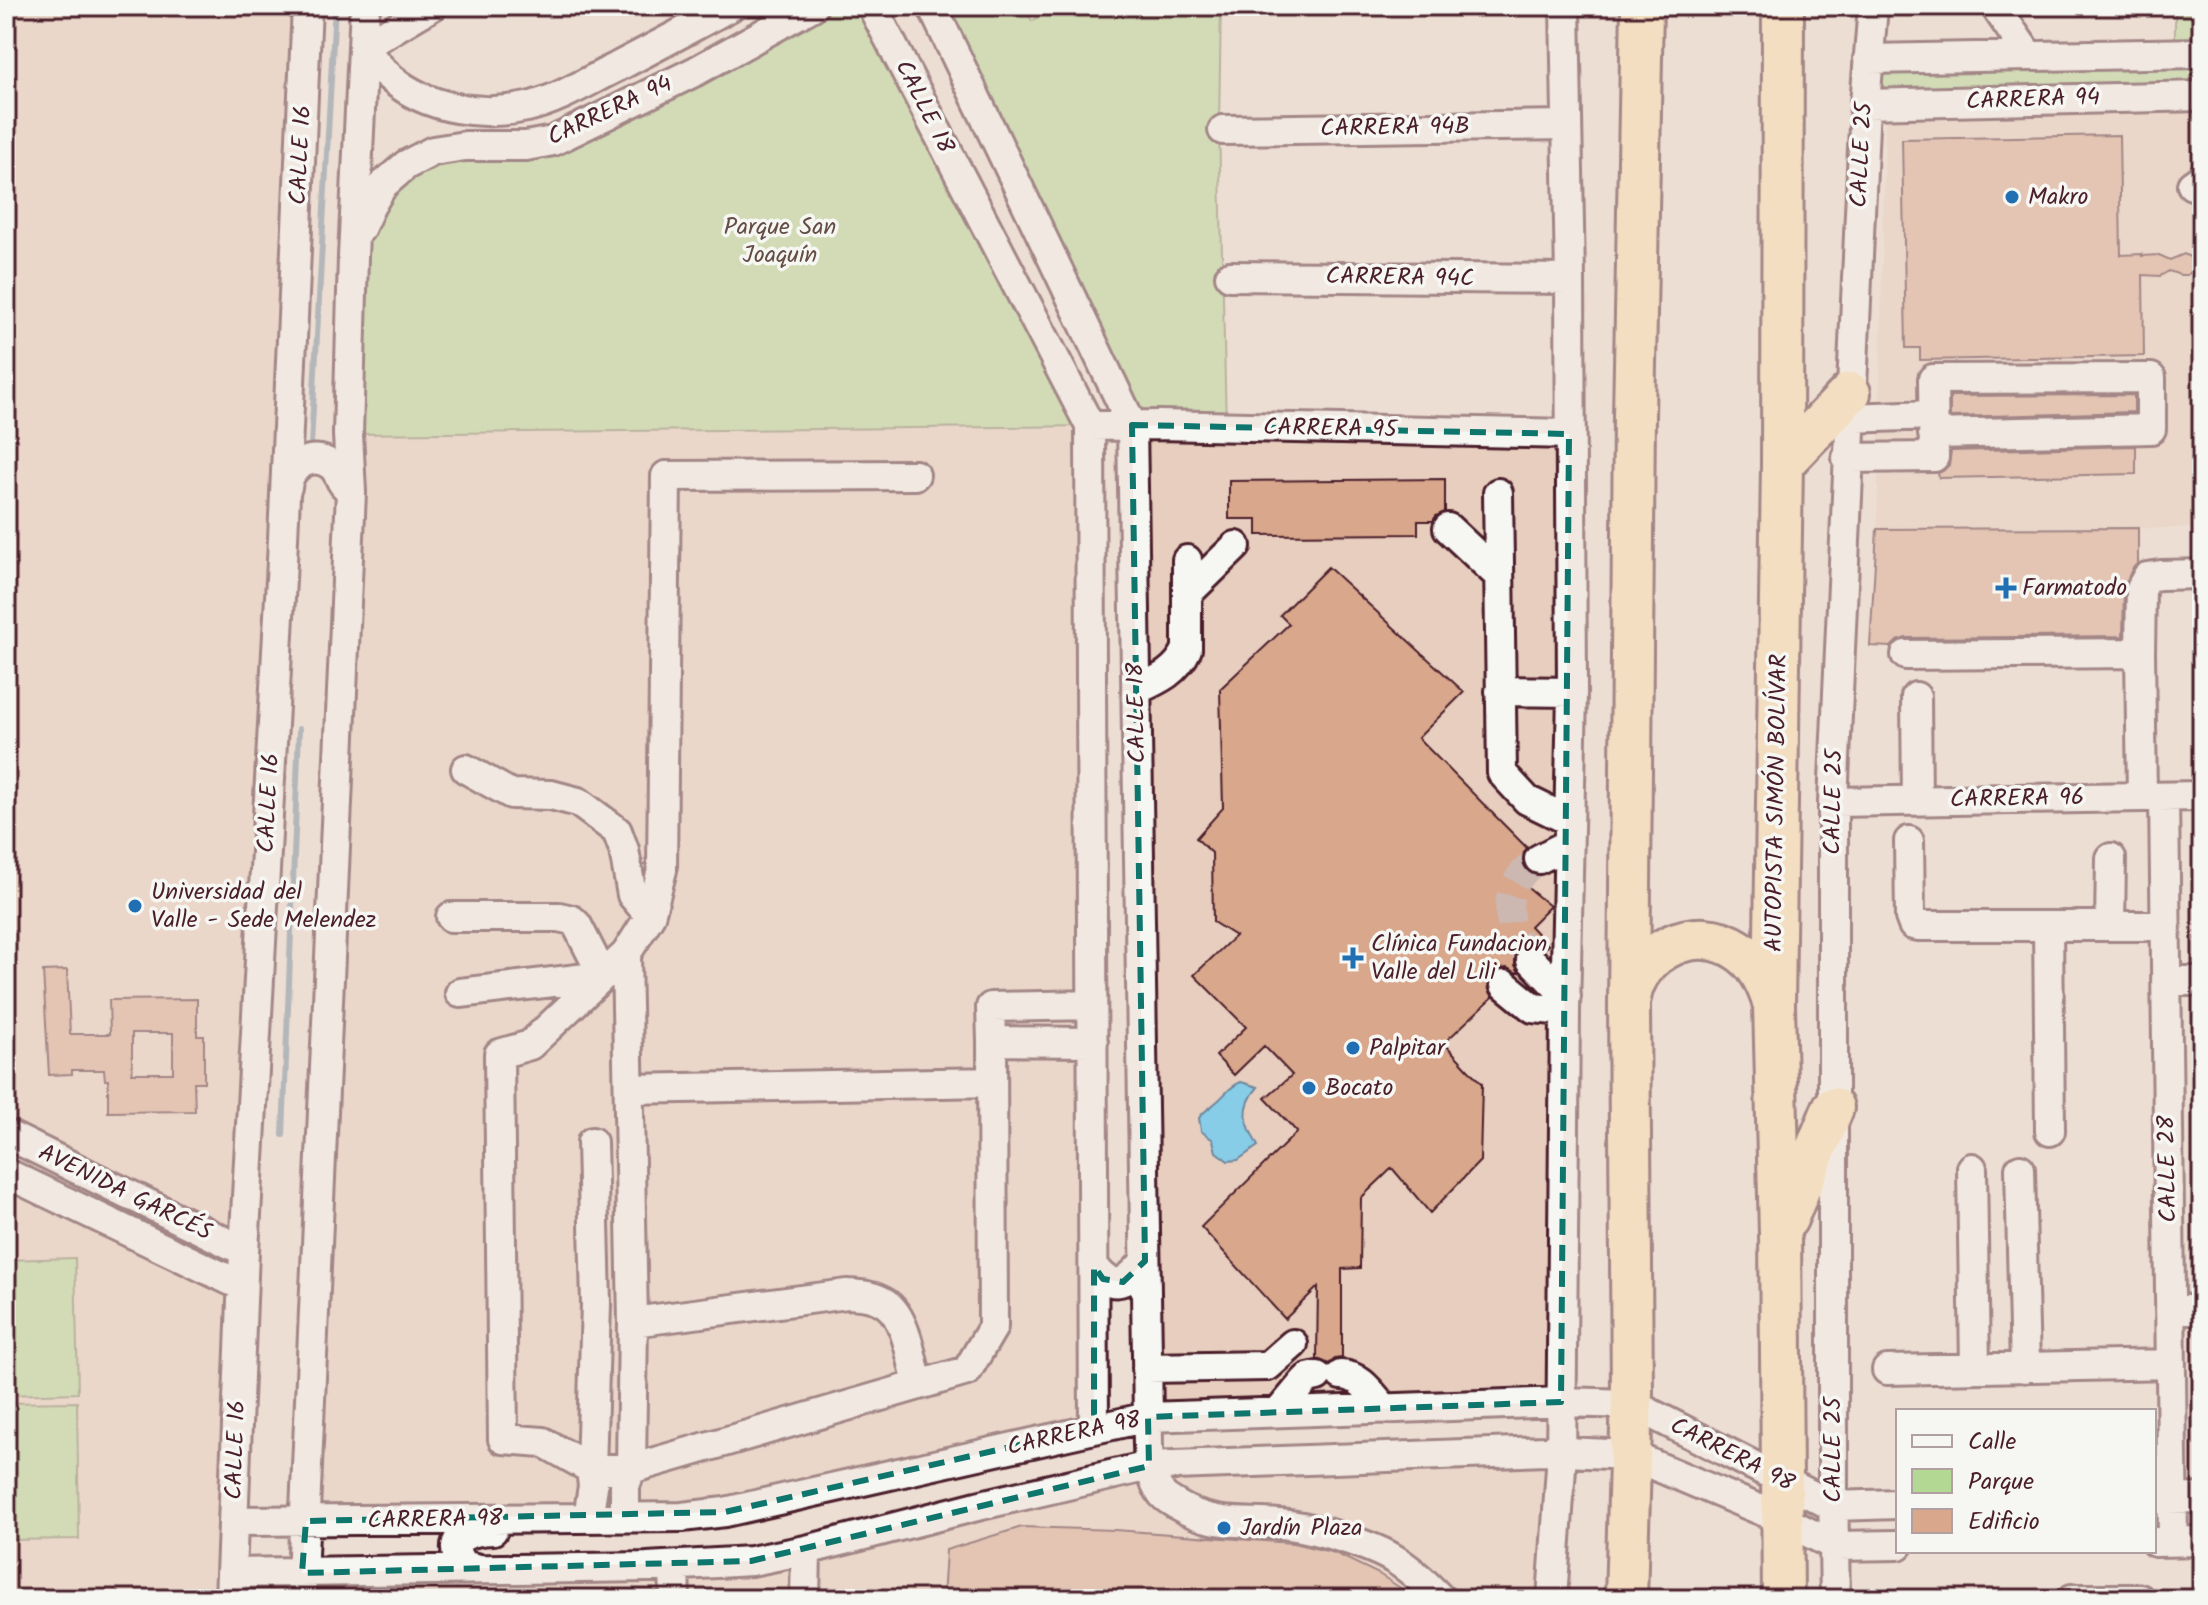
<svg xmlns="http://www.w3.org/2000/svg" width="2208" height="1605" font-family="Kalam,sans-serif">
  <rect width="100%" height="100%" fill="#edded3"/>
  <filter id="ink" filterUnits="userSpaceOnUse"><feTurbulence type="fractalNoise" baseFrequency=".0125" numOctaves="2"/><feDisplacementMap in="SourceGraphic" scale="16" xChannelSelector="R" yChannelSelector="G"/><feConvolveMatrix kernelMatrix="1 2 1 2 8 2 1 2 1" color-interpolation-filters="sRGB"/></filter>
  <g filter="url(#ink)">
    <path fill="#e7cebe" d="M6,6H307L230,1599H6Z
      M2202,99V528L1877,529L1885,120Z
      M1132,425L1569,434L1561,1402L1148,1417Z
      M1090,426L1094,1428L725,1512L306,1521L348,434Z
      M1560,1452L1552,1599H301L302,1573L674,1566L1149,1466Z"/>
    <path fill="#b2d893" stroke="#7e7c5f" stroke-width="2" d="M813,6H872L1090,426L348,434L353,257L406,165L526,146Z
      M932,6H1023L1032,21L1058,6H1221L1219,125L1226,427L1132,425Z
      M2175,6H2202V96L1865,104L1868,59L2175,53Z
      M75,1258L78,1393L6,1395V1260Z
      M77,1402L79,1539L6,1540V1403Z"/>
    <path fill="#87cde8" stroke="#6f879c" stroke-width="2" d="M1241,1082L1258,1087C1240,1108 1245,1123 1258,1146L1238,1160L1228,1161L1216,1152L1213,1140L1201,1131L1199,1118C1203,1111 1208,1110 1214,1104C1225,1096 1228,1087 1241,1082Z"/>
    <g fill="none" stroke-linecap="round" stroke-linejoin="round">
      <path stroke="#6f879c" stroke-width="6" d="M311,445L335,6
        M283,1135L299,729"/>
    </g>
    <path fill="#d9a78c" stroke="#4a1f2b" stroke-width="2" fill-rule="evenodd" d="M2119,135L2121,255L2142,254V256L2159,255L2170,260L2184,254L2190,257L2193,263V270L2187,275H2180L2169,271L2160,276L2143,275L2144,356L1920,360V348H1906L1902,139Z
      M2134,395V412L1950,417V396Z
      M2136,446V474L1939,478L1938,473L1943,471L1949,465L1951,451Z
      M1445,479V512L1436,516L1433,521H1418V534L1257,535V519H1229V481Z
      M2138,528V563L2132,569L2124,588L2123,636L1906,638L1897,641L1891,647L1870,646L1877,529Z
      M1328,567L1464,692L1418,738L1527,848L1522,857L1524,866L1529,873L1534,875L1524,885L1550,906L1530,926L1548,945L1544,949L1535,944L1528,943L1520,947L1515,956V965L1519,972L1517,973L1507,968L1500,969L1492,974L1488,983L1489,990L1493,997L1444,1043L1482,1084L1480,1161L1430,1213L1392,1168L1361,1198L1360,1268L1342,1269V1358L1335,1359L1329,1364L1317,1359L1318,1287L1285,1319L1201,1227L1297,1132L1265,1098L1292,1075L1264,1046L1234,1075L1216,1056L1246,1027L1194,975L1235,936L1213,922L1212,853L1196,838L1223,808L1220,689L1289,624L1280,615Z
      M67,970L70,1034H110L109,1000L197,999V1036H204V1082H194L195,1111L108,1112V1080H105L104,1070H72V1074L49,1075L43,971ZM132,1033H173V1073H132Z
      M1022,1527L1115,1530L1293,1543L1335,1553L1379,1574L1417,1599H943L946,1550Z"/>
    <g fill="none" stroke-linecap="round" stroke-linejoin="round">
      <path stroke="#ccb8b1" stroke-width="28" stroke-dasharray="28 14" stroke-linecap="butt" d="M1531,960C1503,924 1498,888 1539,859"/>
      <defs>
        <path id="minor" d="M872,6L1090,426L1094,1428
          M932,6L1132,425L1148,1417C1148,1445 1145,1471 1162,1494C1166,1499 1171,1501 1177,1505C1222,1532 1255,1517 1302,1527C1326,1532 1374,1546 1394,1559C1412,1570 1426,1584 1441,1599
          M1995,6L2029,56
          M363,47C372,59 381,70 392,79C428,109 482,117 527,107C558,100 588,81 617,67C655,47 693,27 731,6
          M363,47L432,6
          M1868,59L2202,53
          M1865,104L2202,96
          M1223,130L1567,125
          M2192,185L2202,178
          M360,229L371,205L383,185L406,165L433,151L465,146H526L553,141L696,71L813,6
          M1230,276L1570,279
          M1849,418L1933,415
          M1090,426L1159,425L1569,434
          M1847,458L1934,457L1933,379L2151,378V429L1933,434
          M915,475L666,476L662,870L650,916L626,954L530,1045L499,1054L503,1439L543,1442L591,1469H631L967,1371L993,1327L992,1041L1093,1042
          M287,487C289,466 312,451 331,465C338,470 338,475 342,482C344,486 348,488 351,492
          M1498,493L1502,773L1527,800L1568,820
          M1448,528L1499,576
          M1188,593L1236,546
          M2140,653L2142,797
          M1906,655L2140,653L2141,588L2147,577L2161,575L2202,574
          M1136,690C1158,680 1177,672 1187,649V560
          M1500,691L1572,692
          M1916,697L1917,801
          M466,769L511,794L551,795L578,802L617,831L624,850L632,895L650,916
          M2164,797L2173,1541
          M1833,802L2202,796
          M1909,841L1910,917L1913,925L1919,926H2165
          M1539,859L1568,844
          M451,917H559L572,920L577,925L603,976L460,993
          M2048,926L2050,1131
          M2110,926L2111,858
          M1531,960L1566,996
          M2166,981H2202
          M1505,985L1533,1008L1565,1011
          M992,1041L991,1007L1092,1005
          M629,1089L992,1082
          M6,1134L244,1251
          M1972,1168L1975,1368
          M2020,1169L2025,1368
          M6,1173L242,1286
          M1094,1266C1114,1294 1127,1282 1145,1261
          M2170,1310H2202
          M633,1322L847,1294C860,1295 873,1295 885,1303C906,1316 912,1361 918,1385
          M1147,1368L1268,1366L1293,1344
          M1887,1370L2171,1364
          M1341,1375C1361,1375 1373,1396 1385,1409
          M1279,1412L1304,1382L1308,1378L1317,1376
          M2155,1499L2202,1498
          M625,1517V1486L631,1469L633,1322L626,954
          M588,1518L593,1486L591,1469L596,1304L592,1142
          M233,1521L682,1517L725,1512L1148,1417L1561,1402L1632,1404L1833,1506L1898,1504
          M2155,1542L2202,1541
          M674,1566L675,1599
          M479,1569L463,1565C442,1536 472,1531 493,1530
          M231,1573L647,1567L751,1561L806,1550L977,1506L1149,1466L1545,1451L1630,1455L1782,1519L1835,1546L1898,1545
          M230,1599L244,1251L282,561L307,6
          M301,1599L351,492L348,434L353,257L365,6
          M805,1599L806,1550
          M1552,1599L1561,1467L1565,1011L1572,692L1570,279L1565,6
          M1835,1599L1833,1491V802L1865,104L1873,6
          M2072,1599H2140"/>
        <path id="highway" d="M1783,6L1782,464L1774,1005L1780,1234L1783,1599
          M1782,464L1850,393
          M1630,998C1638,950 1696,922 1738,950C1757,962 1766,981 1773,1002
          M1787,1219L1833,1108
          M1626,1599L1632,1392L1629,1006L1634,416L1642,6"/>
      </defs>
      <use href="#minor" stroke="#4a1f2b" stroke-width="34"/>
      <use href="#highway" stroke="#4a1f2b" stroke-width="46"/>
      <use href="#minor" stroke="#f6f6f2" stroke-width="28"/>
      <use href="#highway" stroke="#faddab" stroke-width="40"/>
    </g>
  </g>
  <path d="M0 0H2208V1605H0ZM1132,425L1569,434L1561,1402L1148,1417L1149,1466L751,1561L302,1573L306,1521L725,1512L1094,1428V1266L1103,1279L1123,1282L1145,1261Z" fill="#edded3" fill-opacity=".55" fill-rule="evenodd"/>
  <path fill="none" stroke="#0f766e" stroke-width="6" stroke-dasharray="16 10" stroke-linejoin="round" d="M1132,425L1569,434L1561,1402L1148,1417L1149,1466L751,1561L302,1573L306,1521L725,1512L1094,1428V1266L1103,1279L1123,1282L1145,1261Z"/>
  <g fill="#1f6fb2" stroke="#f6f6f2" stroke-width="3">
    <circle cx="2012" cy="197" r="8"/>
    <path d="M2002 576h8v8h8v8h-8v8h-8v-8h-8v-8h8z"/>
    <circle cx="135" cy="906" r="8"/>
    <path d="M1349 946h8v8h8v8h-8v8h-8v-8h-8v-8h8z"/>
    <circle cx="1353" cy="1048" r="8"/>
    <circle cx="1309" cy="1088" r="8"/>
    <circle cx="1224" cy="1528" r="8"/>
  </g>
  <g text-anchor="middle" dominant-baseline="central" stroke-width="7" stroke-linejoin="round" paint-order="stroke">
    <g font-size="24" fill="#4a1f2b" stroke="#f6f6f2">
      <text transform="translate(2033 100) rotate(-2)">CARRERA 94</text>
      <text transform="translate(924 107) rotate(63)">CALLE 18</text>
      <text transform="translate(610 111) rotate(-25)">CARRERA 94</text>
      <text transform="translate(1395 128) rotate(-1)">CARRERA 94B</text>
      <text transform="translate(301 155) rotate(-87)">CALLE 16</text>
      <text transform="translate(1862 155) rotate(-87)">CALLE 25</text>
      <text transform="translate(1400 278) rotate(1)">CARRERA 94C</text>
      <text transform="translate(1330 429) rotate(1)">CARRERA 95</text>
      <text transform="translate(1137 713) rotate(-91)">CALLE 18</text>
      <text transform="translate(2017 799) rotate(-1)">CARRERA 96</text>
      <text transform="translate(1834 802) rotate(-89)">CALLE 25</text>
      <text transform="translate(269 803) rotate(-87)">CALLE 16</text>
      <text transform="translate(1777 803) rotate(-89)">AUTOPISTA SIMÓN BOLÍVAR</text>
      <text transform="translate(2168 1169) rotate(-91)">CALLE 28</text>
      <text transform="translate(125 1193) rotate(26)">AVENIDA GARCÉS</text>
      <text transform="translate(1074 1434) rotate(-12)">CARRERA 98</text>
      <text transform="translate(236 1450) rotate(-88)">CALLE 16</text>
      <text transform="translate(1833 1450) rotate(-90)">CALLE 25</text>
      <text transform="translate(1732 1455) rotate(27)">CARRERA 98</text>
      <text transform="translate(435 1520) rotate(-1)">CARRERA 98</text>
    </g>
    <g font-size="24" fill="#4a1f2b" stroke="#f6f6f2" text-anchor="start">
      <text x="2028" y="197">Makro</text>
      <text x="2022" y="588">Farmatodo</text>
      <text x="151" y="892">Universidad del<tspan x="151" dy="28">Valle - Sede Melendez</tspan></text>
      <text x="1371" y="944">Clínica Fundacion<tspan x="1371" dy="28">Valle del Lili</tspan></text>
      <text x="1369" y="1048">Palpitar</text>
      <text x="1325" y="1088">Bocato</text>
      <text x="1240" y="1528">Jardín Plaza</text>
    </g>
    <g font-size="24" fill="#644d45" stroke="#f6f6f2">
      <text x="780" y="227">Parque San<tspan x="780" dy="28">Joaquín</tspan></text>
    </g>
  </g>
  <rect width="2208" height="1605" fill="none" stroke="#f6f6f2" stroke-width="32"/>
  <rect x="16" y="16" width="2176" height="1573" fill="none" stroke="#4a1f2b" stroke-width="3" filter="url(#ink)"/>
  <rect x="1896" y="1409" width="260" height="144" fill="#f6f6f2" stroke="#b1a0a2" stroke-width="2"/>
  <rect x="1912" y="1435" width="40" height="12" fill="#f6f6f2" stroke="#b1a0a2" stroke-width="2"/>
  <text x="1968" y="1449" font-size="24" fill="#4a1f2b">Calle</text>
  <rect x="1912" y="1469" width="40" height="24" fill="#b2d893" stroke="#b1a0a2" stroke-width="2"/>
  <text x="1968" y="1489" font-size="24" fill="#4a1f2b">Parque</text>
  <rect x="1912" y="1509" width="40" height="24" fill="#d9a78c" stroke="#b1a0a2" stroke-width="2"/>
  <text x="1968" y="1529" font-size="24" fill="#4a1f2b">Edificio</text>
</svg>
